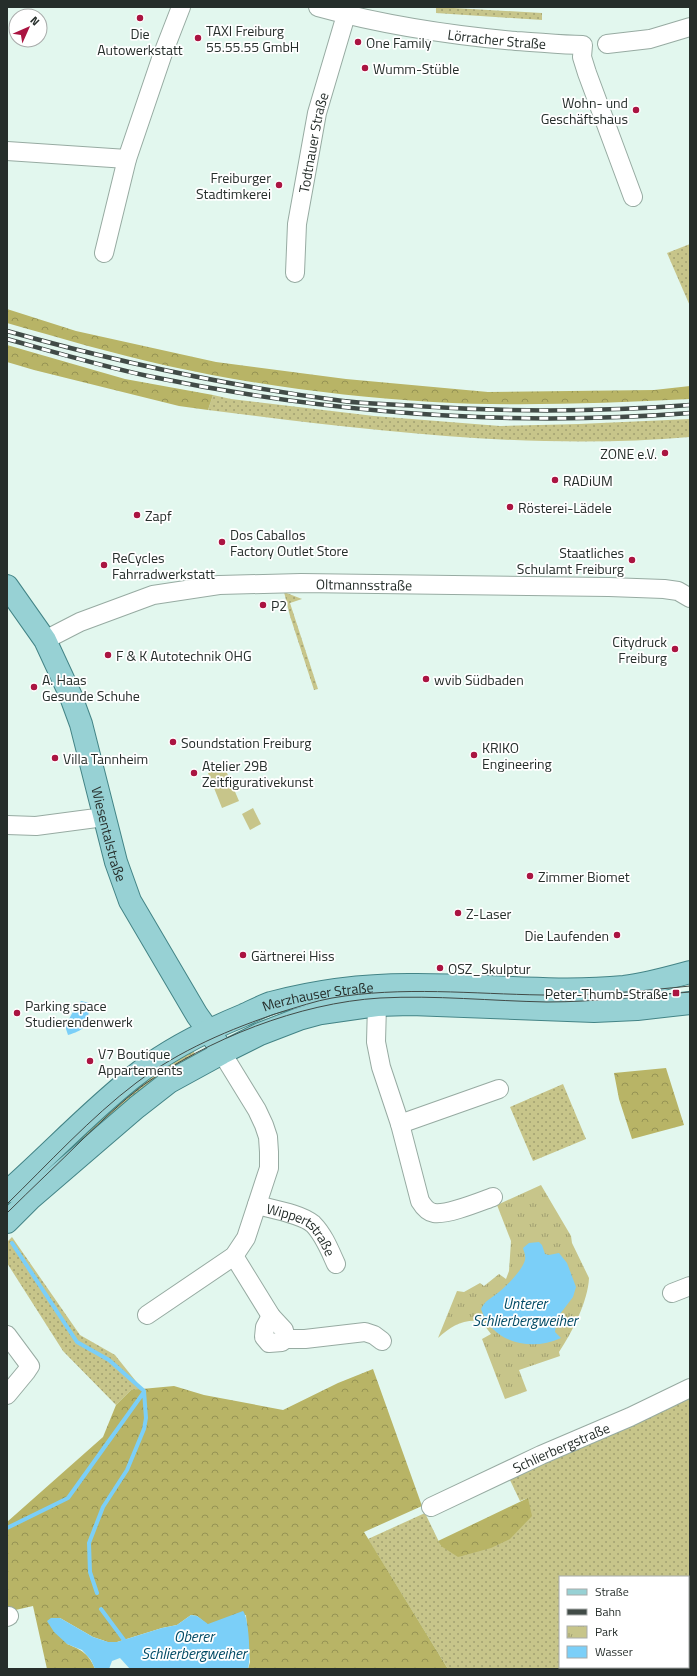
<svg xmlns="http://www.w3.org/2000/svg" width="697" height="1676" font-family="'Titillium Web',sans-serif">
  <defs>
    <pattern id="grass-dots" width="8" height="8" patternUnits="userSpaceOnUse"><rect width="8" height="8" fill="#c7c58a"/><path d="M2 2h.1M6 6h.1" fill="none" stroke="#a1a071" stroke-width="1.8" stroke-linecap="round"/></pattern>
    <pattern id="forest-crowns" width="20" height="18" patternUnits="userSpaceOnUse"><rect width="20" height="18" fill="#b8b466"/><path d="M2 6a3 3 0 1 1 6 0M12 15a3 3 0 1 1 6 0" fill="none" stroke="#959354"/></pattern>
    <pattern id="park-tufts" width="24" height="20" patternUnits="userSpaceOnUse"><rect width="24" height="20" fill="#c7c58a"/><path d="M3 7l-1-3M5 7V3M7 7l1-3M15 17l-1-3M17 17v-4M19 17l1-3" fill="none" stroke="#a1a071"/></pattern>
  </defs>
  <rect width="100%" height="100%" fill="#e2f7ee"/>
  <path fill="url(#grass-dots)" fill-rule="evenodd" d="M436,7L542,13V20L436,13Z
    M690,244V306L667,253Z
    M213,395L231,399L374,416L500,426L579,424L690,419V437C531,451 367,430 208,410Z
    M284,592L302,599L290,603L318,689L314,690L290,616Z
    M190,1045L196,1056L7,1217V1200L100,1110Z
    M563,1084L586,1139L533,1161L510,1107Z
    M12,1237L80,1335L115,1355L143,1390H131L116,1405L63,1351L7,1263V1242Z
    M690,1394V1669H448L368,1539L425,1513L441,1546L528,1498L520,1501L509,1478ZM560,1577H688V1667H560Z"/>
  <path fill="url(#forest-crowns)" d="M7,309L76,331L216,362L346,379L488,392L654,390L690,386V399C604,403 519,407 433,402C345,397 255,385 168,366C114,354 60,338 7,323Z
    M7,345L125,379L213,395L208,410L179,406L34,370L7,362Z
    M666,1068L684,1125L632,1139L619,1099L614,1073Z
    M373,1369L422,1506L364,1532L448,1669H248L250,1662L246,1615L224,1619L208,1625L197,1616L191,1615L177,1625L162,1628L117,1642H108L93,1637L60,1618L67,1644C82,1650 89,1654 95,1669H47L33,1606L11,1611L7,1607V1522L103,1437L116,1405L131,1390L174,1386L204,1395L283,1410L338,1383Z
    M528,1498L532,1516L510,1539L491,1548L458,1557L441,1546L438,1541Z"/>
  <path fill="url(#park-tufts)" d="M541,1185L571,1236L572,1243L589,1278C588,1301 572,1333 559,1352L560,1356L519,1370L527,1391L505,1399L482,1339L491,1334L481,1321C462,1319 451,1326 438,1338L457,1291L464,1292L480,1283L484,1286L499,1274L506,1279L509,1271L511,1241L497,1205Z"/>
  <path fill="#c7c58a" d="M224,766L239,801L222,808L208,773Z
    M253,808L261,824L250,830L242,814Z"/>
  <path fill="#7bcff8" d="M81,1001L90,1003C87,1023 89,1029 68,1035L65,1026L74,1010Z
    M539,1242L542,1245L545,1254L549,1255L559,1253L567,1263L576,1287L573,1297L557,1318L555,1332L561,1338C531,1352 492,1343 481,1309C485,1300 492,1298 499,1292C507,1286 523,1269 525,1260C526,1256 524,1252 523,1248L529,1243Z
    M243,1611C249,1618 251,1659 248,1669H130L120,1658L112,1661L109,1669H95L91,1660L82,1650L67,1644L54,1632L47,1621L51,1618H60L93,1637L108,1642H117L162,1628L177,1625L191,1615L197,1616L208,1624Z"/>
  <g fill="none" stroke-linecap="round" stroke-linejoin="round">
    <path stroke="#7bcff8" stroke-width="4" d="M12,1243L77,1342L109,1360L144,1391L146,1418L144,1429L127,1470L103,1507L89,1543L90,1572L97,1593
      M7,1528L68,1498L144,1392
      M101,1609L124,1640"/>
    <defs>
      <g id="minor">
        <path id="s1" d="M318,7C383,25 449,35 516,41C538,42 560,45 583,45L582,57L587,73L633,197"/>
        <path d="M607,44L650,39L690,27"/>
        <path d="M7,151L127,159"/>
        <path d="M104,253L127,159L162,56L181,7"/>
        <path id="s2" d="M295,273L297,224L317,113L346,15"/>
        <path id="s3" d="M45,640L80,622L153,595L219,585L301,583L609,587L664,589L678,591L690,598"/>
        <path d="M7,825L36,826L104,817"/>
        <path d="M377,1005L376,1042L381,1067L400,1124L420,1201C423,1206 427,1212 434,1213C448,1215 479,1202 493,1197"/>
        <path d="M400,1124L499,1089"/>
        <path id="s4" d="M257,1205C272,1209 302,1214 313,1224C324,1235 330,1251 336,1264"/>
        <path d="M234,1256L271,1316L284,1330L285,1339H305L365,1332L374,1335L382,1341"/>
        <path d="M672,1293L690,1286"/>
        <path d="M147,1315L234,1256L246,1238L269,1168V1152L268,1137L264,1125L257,1110L222,1053"/>
        <path d="M271,1316L265,1327L264,1337L269,1343L282,1342L285,1339"/>
        <path d="M7,1335L30,1366L26,1372L7,1395"/>
        <path id="s5" d="M431,1507L541,1455L630,1417L690,1388"/>
        <path d="M7,1617L9,1616"/>
      </g>
      <g id="major">
        <path id="s6" d="M7,586L45,640L70,694L81,724L116,862L130,901L197,1015L217,1043"/>
        <path id="s7" d="M7,1192C49,1155 88,1113 132,1078C165,1051 205,1031 244,1015C253,1011 262,1006 271,1003C316,991 363,985 409,985C481,984 552,994 624,987C647,984 668,978 690,972"/>
        <path d="M7,1222L30,1199L137,1107L169,1082L222,1053L260,1034L299,1019L321,1013L377,1005L411,1004L594,1011L637,1009L690,1003"/>
      </g>
    </defs>
    <use href="#minor" stroke="#97aba2" stroke-width="20"/>
    <use href="#major" stroke="#438486" stroke-width="24"/>
    <use href="#minor" stroke="#fff" stroke-width="18"/>
    <use href="#major" stroke="#97d1d4" stroke-width="22"/>
    <path stroke="#414b47" stroke-width="1" d="M7,1204C48,1164 91,1117 136,1083C180,1050 230,1029 281,1012C298,1007 315,1001 332,998C402,986 473,994 543,995C592,996 641,991 690,986
      M7,1213C32,1188 58,1164 83,1139C102,1121 121,1102 142,1086C208,1039 299,1003 380,998C436,995 491,1001 547,1002C595,1002 642,996 690,992"/>
    <defs>
      <path id="rail" d="M7,331C117,362 229,386 343,401C367,404 392,404 416,406C507,412 599,412 690,405
        M7,339C54,352 101,366 148,376C326,413 509,427 690,413"/>
    </defs>
    <use href="#rail" stroke="#414b47" stroke-width="4.5"/>
    <use href="#rail" stroke="#fff" stroke-width="3" stroke-dasharray="9" stroke-linecap="butt"/>
  </g>
  <g fill="#aa1441" stroke="#fff" stroke-width="1.5">
    <circle cx="140" cy="18" r="4"/>
    <circle cx="198" cy="38" r="4"/>
    <circle cx="358" cy="42" r="4"/>
    <circle cx="365" cy="68" r="4"/>
    <circle cx="636" cy="110" r="4"/>
    <circle cx="279" cy="185" r="4"/>
    <circle cx="665" cy="453" r="4"/>
    <circle cx="555" cy="480" r="4"/>
    <circle cx="510" cy="507" r="4"/>
    <circle cx="137" cy="515" r="4"/>
    <circle cx="222" cy="542" r="4"/>
    <circle cx="632" cy="560" r="4"/>
    <circle cx="104" cy="565" r="4"/>
    <circle cx="263" cy="605" r="4"/>
    <circle cx="675" cy="649" r="4"/>
    <circle cx="108" cy="655" r="4"/>
    <circle cx="426" cy="679" r="4"/>
    <circle cx="34" cy="687" r="4"/>
    <circle cx="173" cy="742" r="4"/>
    <circle cx="474" cy="755" r="4"/>
    <circle cx="55" cy="758" r="4"/>
    <circle cx="194" cy="773" r="4"/>
    <circle cx="530" cy="876" r="4"/>
    <circle cx="458" cy="913" r="4"/>
    <circle cx="617" cy="935" r="4"/>
    <circle cx="243" cy="955" r="4"/>
    <circle cx="440" cy="968" r="4"/>
    <rect x="672" y="989" width="8" height="8" rx="2"/>
    <circle cx="17" cy="1013" r="4"/>
    <circle cx="90" cy="1061" r="4"/>
  </g>
  <g text-anchor="middle" dominant-baseline="central" stroke-width="3.5" stroke-linejoin="round" paint-order="stroke">
    <g font-size="14" fill="#262e2b" stroke="#fff" text-anchor="start">
      <text x="206" y="30">TAXI Freiburg<tspan x="206" dy="16">55.55.55 GmbH</tspan></text>
      <text x="140" y="33" text-anchor="middle">Die<tspan x="140" dy="16">Autowerkstatt</tspan></text>
      <text x="366" y="42">One Family</text>
      <text x="373" y="68">Wumm-Stüble</text>
      <text x="628" y="102" text-anchor="end">Wohn- und<tspan x="628" dy="16">Geschäftshaus</tspan></text>
      <text x="271" y="177" text-anchor="end">Freiburger<tspan x="271" dy="16">Stadtimkerei</tspan></text>
      <text x="657" y="453" text-anchor="end">ZONE e.V.</text>
      <text x="563" y="480">RADiUM</text>
      <text x="518" y="507">Rösterei-Lädele</text>
      <text x="145" y="515">Zapf</text>
      <text x="230" y="534">Dos Caballos<tspan x="230" dy="16">Factory Outlet Store</tspan></text>
      <text x="624" y="552" text-anchor="end">Staatliches<tspan x="624" dy="16">Schulamt Freiburg</tspan></text>
      <text x="112" y="557">ReCycles<tspan x="112" dy="16">Fahrradwerkstatt</tspan></text>
      <text x="271" y="605">P2</text>
      <text x="667" y="641" text-anchor="end">Citydruck<tspan x="667" dy="16">Freiburg</tspan></text>
      <text x="116" y="655">F &amp; K Autotechnik OHG</text>
      <text x="42" y="679">A. Haas<tspan x="42" dy="16">Gesunde Schuhe</tspan></text>
      <text x="434" y="679">wvib Südbaden</text>
      <text x="181" y="742">Soundstation Freiburg</text>
      <text x="482" y="747">KRIKO<tspan x="482" dy="16">Engineering</tspan></text>
      <text x="63" y="758">Villa Tannheim</text>
      <text x="202" y="765">Atelier 29B<tspan x="202" dy="16">Zeitfigurativekunst</tspan></text>
      <text x="538" y="876">Zimmer Biomet</text>
      <text x="466" y="913">Z-Laser</text>
      <text x="609" y="935" text-anchor="end">Die Laufenden</text>
      <text x="251" y="955">Gärtnerei Hiss</text>
      <text x="448" y="968">OSZ_Skulptur</text>
      <text x="668" y="993" text-anchor="end">Peter-Thumb-Straße</text>
      <text x="25" y="1005">Parking space<tspan x="25" dy="16">Studierendenwerk</tspan></text>
      <text x="98" y="1053">V7 Boutique<tspan x="98" dy="16">Appartements</tspan></text>
    </g>
    <g font-size="14" fill="#262e2b" stroke="#fff">
      <text stroke="none"><textPath href="#s1" startOffset="182">Lörracher Straße</textPath></text>
      <text stroke="none"><textPath href="#s2" startOffset="132">Todtnauer Straße</textPath></text>
      <text stroke="none"><textPath href="#s3" startOffset="329">Oltmannsstraße</textPath></text>
      <text stroke="none"><textPath href="#s6" startOffset="271">Wiesentalstraße</textPath></text>
      <text stroke="none"><textPath href="#s7" startOffset="375">Merzhauser Straße</textPath></text>
      <text stroke="none"><textPath href="#s4" startOffset="53">Wippertstraße</textPath></text>
      <text stroke="none"><textPath href="#s5" startOffset="143">Schlierbergstraße</textPath></text>
    </g>
    <g font-size="15" font-style="italic" fill="#004a65" stroke="#fff">
      <text x="525" y="1303">Unterer<tspan x="525" dy="17">Schlierbergweiher</tspan></text>
      <text x="194" y="1636">Oberer<tspan x="194" dy="17">Schlierbergweiher</tspan></text>
    </g>
  </g>
  <rect width="697" height="1676" fill="none" stroke="#262e2b" stroke-width="16"/>
  <rect x="559" y="1576" width="130" height="92" fill="#ffffff" stroke="#a8abaa"/>
  <rect x="567" y="1589" width="20" height="6" fill="#97d1d4" stroke="#a8abaa"/>
  <text x="595" y="1596" font-size="12" fill="#262e2b">Straße</text>
  <rect x="567" y="1609" width="20" height="6" fill="#414b47" stroke="#a8abaa"/>
  <text x="595" y="1616" font-size="12" fill="#262e2b">Bahn</text>
  <rect x="567" y="1626" width="20" height="12" fill="url(#park-tufts)" stroke="#a8abaa"/>
  <text x="595" y="1636" font-size="12" fill="#262e2b">Park</text>
  <rect x="567" y="1646" width="20" height="12" fill="#7bcff8" stroke="#a8abaa"/>
  <text x="595" y="1656" font-size="12" fill="#262e2b">Wasser</text>
  <g transform="translate(28 28) rotate(45)"><circle r="19" fill="#ffffff" stroke="#a8abaa"/>
  <path d="M0-3L7 15L0 10L-7 15Z" fill="#aa1441"/>
  <text y="-6" font-size="11" font-weight="bold" text-anchor="middle" fill="#262e2b">N</text>
  </g>
</svg>
